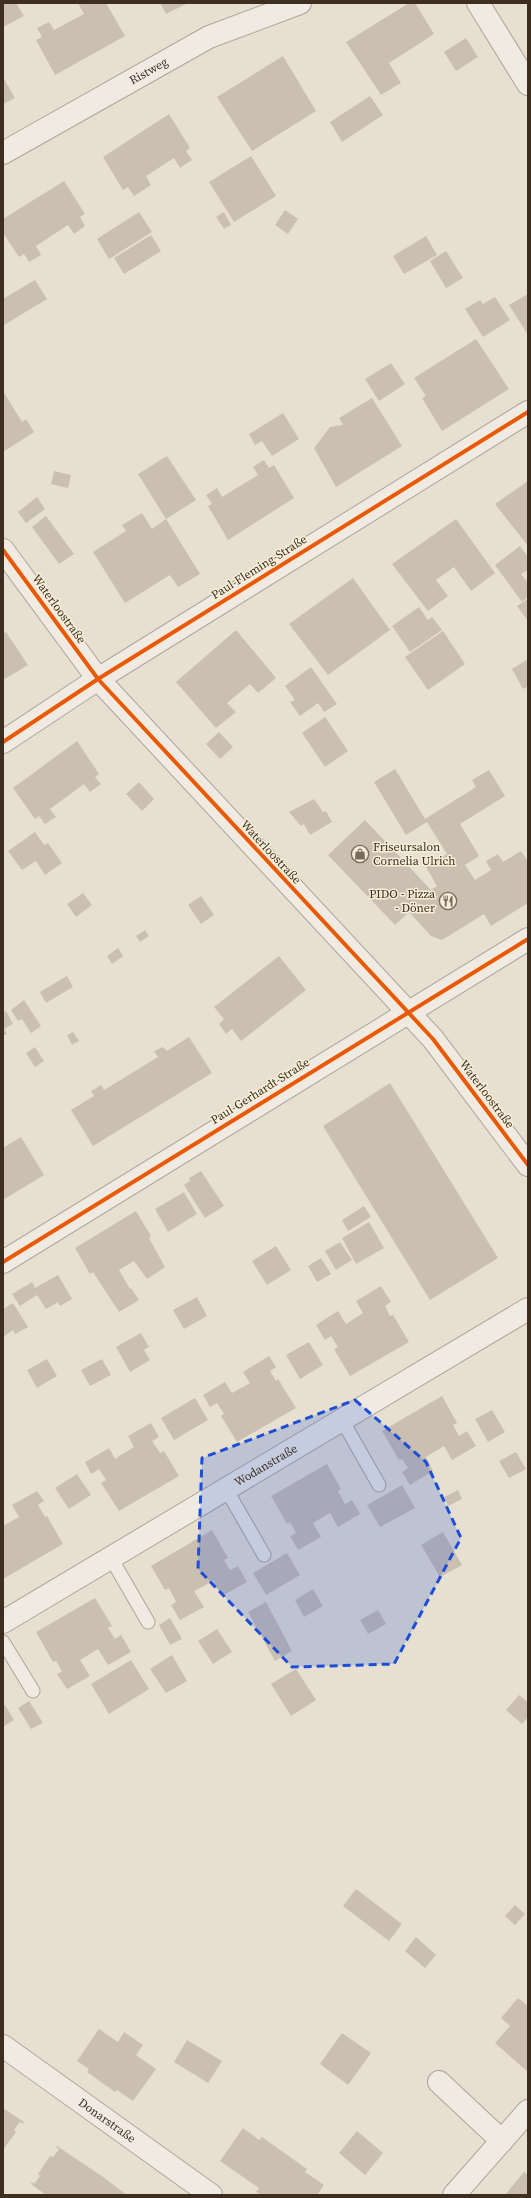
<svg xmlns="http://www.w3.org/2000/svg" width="531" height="2198" font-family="'Source Serif 4',serif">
  <rect width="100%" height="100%" fill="#e7e0d1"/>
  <path fill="#cbbfb2" d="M3,3H16L24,16L3,27Z
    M78,3H106L125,36L55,75L36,40L42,37L37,28L49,22L54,30L84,14Z
    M160,3H188L166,14Z
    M409,3H415L434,34L389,63L401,83L381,95L346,42Z
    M466,38L478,57L456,71L444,52Z
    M283,56L316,111L252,151L217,97Z
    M3,77L15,98L3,104Z
    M370,96L383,115L342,142L330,122Z
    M169,114L190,148L186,151L192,160L180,168L174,158L146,176L151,185L134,196L128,187L123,190L103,157Z
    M251,156L276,196L234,222L209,182Z
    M64,181L85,214L80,217L85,226L74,234L68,225L36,246L41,255L29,262L24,254L19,257L3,233V219Z
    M285,210L298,219L288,234L275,225Z
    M139,212L152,232L109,259L97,239Z
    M224,212L231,225L224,229L216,217Z
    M151,235L161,251L124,274L114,258Z
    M426,236L437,255L404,274L393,256Z
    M446,251L463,278L446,288L430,261Z
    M35,280L47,299L4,325L3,299Z
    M528,294V335L509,305Z
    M495,297L510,320L483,337L465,309L480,300L483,304Z
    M476,339L509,389L442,431L422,398L426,396L414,378Z
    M391,363L405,384L379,401L365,379Z
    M3,391L22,422L26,419L34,432L3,452Z
    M372,398L402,446L336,487L314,448L330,427L343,425L339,418Z
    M283,413L299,439L272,456L262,441L255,445L249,434Z
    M167,456L196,500L166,519L200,574L178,587L170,575L125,603L93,552L126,531L122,525L142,513L152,529L166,519L138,474Z
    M264,460L269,468L274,465L294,498L228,540L208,506L212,504L206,495L217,488L222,497L258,475L253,467Z
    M54,471L71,475L68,488L51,484Z
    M528,481V546L495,504Z
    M37,497L45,509L26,523L18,512Z
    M46,516L74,554L59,564L32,527Z
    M456,519L495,573L471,591L454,567L436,580L448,596L428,611L392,564Z
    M520,546L528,557V570L521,574L528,583V597L522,602L495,565Z
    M353,578L390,630L328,675L289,624Z
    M528,599V621L517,606Z
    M419,607L428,620L432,617L442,630L410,652L392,626Z
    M236,630L276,678L258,693L250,684L227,703L236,712L216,728L176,682Z
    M443,631L465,664L428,690L405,657Z
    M6,632L28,665L3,680V634Z
    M528,659V686L523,689L512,669Z
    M311,667L337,704L324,712L318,703L300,716L290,702L295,700L285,686Z
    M325,717L348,751L325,767L302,733Z
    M219,732L233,747L220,759L206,744Z
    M77,741L99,774L95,777L101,784L90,792L84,784L50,809L56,817L45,824L39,816L35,819L13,788Z
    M395,769L425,819L476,787L472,780L489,770L505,796L460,824L479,856L465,865L475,880L491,870L486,861L498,854L503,862L521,851L528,862V903L491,926L484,914L442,940L431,936L409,912L395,925L328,855L365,820L431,890L437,886L426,867L447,854L427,822L406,835L374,782Z
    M139,782L154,799L142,811L126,794Z
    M314,799L323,812L326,811L332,822L310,835L304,824L301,826L289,812Z
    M35,832L44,845L48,843L62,863L45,875L36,861L22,870L8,851Z
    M83,893L92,905L76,917L67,904Z
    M201,896L214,915L201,924L188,905Z
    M145,930L149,936L140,942L136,936Z
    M118,948L123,956L112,964L107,956Z
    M279,956L306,990L241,1041L232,1029L226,1034L219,1024L224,1019L214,1007Z
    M67,976L73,987L46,1003L40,992Z
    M24,1000L41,1026L31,1033L22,1019L18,1021L11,1010Z
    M6,1011L13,1024L4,1029L7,1034L3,1036V1013Z
    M73,1032L79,1041L72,1045L67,1035Z
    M189,1037L212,1073L93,1146L71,1110L94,1096L91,1091L101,1085L104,1090L158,1057L154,1051L163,1047L167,1051Z
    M35,1047L44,1061L35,1067L26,1053Z
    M390,1083L498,1258L430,1300L323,1126Z
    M21,1137L44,1175L3,1200V1148Z
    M201,1171L224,1206L205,1218L184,1185L190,1181L189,1178Z
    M184,1192L197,1214L168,1232L155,1209Z
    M364,1206L371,1217L348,1231L342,1220Z
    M136,1211L151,1236L149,1238L165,1267L147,1279L134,1261L119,1270L130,1289L131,1288L139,1300L119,1312L93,1272L90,1274L75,1248Z
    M369,1222L384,1248L356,1264L342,1238Z
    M340,1242L352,1260L336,1270L325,1251Z
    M276,1246L291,1270L267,1285L252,1261Z
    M321,1258L331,1274L317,1282L308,1266Z
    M58,1275L72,1299L60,1306L58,1302L46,1309L37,1295L20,1306L12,1294L32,1282L35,1288Z
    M381,1286L391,1302L385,1306L390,1316L393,1315L409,1342L350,1376L334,1349L338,1347L331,1336L325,1340L316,1325L338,1311L346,1324L363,1313L356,1301Z
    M197,1297L207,1316L184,1329L173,1310Z
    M13,1303L28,1327L15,1334L13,1330L3,1337V1309Z
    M141,1333L149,1347L144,1350L150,1360L130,1372L116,1347Z
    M309,1342L323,1365L300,1379L286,1355Z
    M269,1356L276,1367L270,1371L276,1381L278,1379L296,1408L237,1442L221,1416L224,1414L217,1403L210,1407L203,1395L225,1382L232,1393L250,1383L243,1372Z
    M47,1359L57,1376L37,1388L27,1370Z
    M102,1359L111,1375L90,1386L81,1370Z
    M442,1396L457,1423L453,1425L459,1436L467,1431L476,1446L452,1460L444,1446L426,1457L433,1471L410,1485L402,1472L408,1468L402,1459L399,1460L382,1431Z
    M195,1398L208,1420L174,1440L161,1418Z
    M492,1410L505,1432L488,1442L475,1419Z
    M151,1423L159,1437L152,1441L160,1453L164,1451L179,1476L119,1511L101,1483L106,1480L99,1469L91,1474L85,1462L109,1448L115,1459L124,1453L134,1447L128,1436Z
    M516,1452L526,1469L509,1478L499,1461Z
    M327,1464L341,1489L338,1491L345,1504L352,1500L360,1514L338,1527L330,1513L313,1523L321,1537L298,1550L290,1536L296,1533L290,1522L287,1524L271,1496Z
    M77,1474L91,1495L69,1509L55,1488Z
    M402,1485L415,1508L380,1527L367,1505Z
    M458,1490L462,1499L448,1506L444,1497Z
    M37,1491L44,1501L38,1505L45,1517L47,1516L63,1544L3,1579V1526L19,1517L12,1505Z
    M212,1530L228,1558L224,1560L230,1570L238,1566L247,1582L222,1596L213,1580L204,1586L194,1591L204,1607L180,1620L171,1605L176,1602L169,1588L165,1590L151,1566Z
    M443,1532L462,1565L440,1577L421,1545Z
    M287,1553L300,1575L266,1595L253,1573Z
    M313,1589L323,1606L304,1617L295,1600Z
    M95,1598L112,1626L108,1628L115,1639L121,1635L131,1652L108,1665L98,1649L80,1660L90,1676L67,1689L57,1674L62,1671L56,1661L53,1662L36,1632Z
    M266,1602L292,1651L275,1661L248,1612Z
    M378,1610L386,1624L368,1634L360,1620Z
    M170,1618L182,1639L170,1645L159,1625Z
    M217,1629L232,1652L213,1664L198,1641Z
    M172,1655L187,1681L166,1693L150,1669Z
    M131,1660L149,1689L109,1714L91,1684Z
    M296,1669L316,1700L291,1716L271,1684Z
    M519,1695L528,1702V1717L522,1724L506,1710Z
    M29,1701L43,1723L31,1729L18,1708Z
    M5,1705L14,1720L3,1727V1706Z
    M356,1889L402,1924L389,1941L343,1906Z
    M515,1905L525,1914L515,1925L505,1916Z
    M416,1937L436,1955L425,1968L405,1951Z
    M518,1998L528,2006V2072L495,2043L510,2026L501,2018Z
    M99,2029L118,2042L124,2032L143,2045L136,2055L156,2069L133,2101L117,2090L115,2092L87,2072L89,2069L77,2061Z
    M342,2033L371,2053L348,2085L320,2064Z
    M187,2040L222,2061L208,2083L174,2062Z
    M3,2108L24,2122L23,2124L20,2122L14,2130L16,2132L3,2150Z
    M243,2128L259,2140L262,2137L307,2169L305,2172L324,2185L317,2195H261L256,2192L259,2188L220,2161Z
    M357,2131L383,2153L365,2175L339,2153Z
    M57,2146L103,2177L127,2195H46L31,2184L32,2182L34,2184L40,2176L38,2174L50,2156L53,2157L59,2149L56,2147Z
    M524,2172L528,2175V2195H505Z"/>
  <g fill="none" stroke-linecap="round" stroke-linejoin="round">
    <defs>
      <path id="lane" d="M342,1420L379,1485
        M226,1489L264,1555
        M111,1558L148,1622
        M3,1642L33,1691"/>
      <g id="street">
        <path d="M478,3L528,84"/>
        <path id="s1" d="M3,153L209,37L300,3"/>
        <path d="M3,550L98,679L433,1039L528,1165"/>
        <path d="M3,742L98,679L528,412"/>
        <path d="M3,1262L528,939"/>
        <path id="s2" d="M3,1622L528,1309"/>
        <path id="s3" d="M3,2046L211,2195"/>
        <path d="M439,2082L502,2141"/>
        <path d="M454,2195L528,2111"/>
      </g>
    </defs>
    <use href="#lane" stroke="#ada599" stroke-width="15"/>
    <use href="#street" stroke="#ada599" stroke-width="24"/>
    <use href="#lane" stroke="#efebe3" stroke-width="13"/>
    <use href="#street" stroke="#efebe3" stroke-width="22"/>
    <defs>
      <path id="cycleway" d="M3,550L98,679L433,1039L528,1165
        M3,742L98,679L528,412
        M3,1262L528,939"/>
    </defs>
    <use href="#cycleway" stroke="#f7eed8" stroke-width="6"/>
    <use href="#cycleway" stroke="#e8590c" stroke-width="4"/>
  </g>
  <path fill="#1d4ed8" fill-opacity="0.2" stroke="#1d4ed8" stroke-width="3" stroke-dasharray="8 5" stroke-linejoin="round" d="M355,1400L426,1462L461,1538L394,1664L292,1667L198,1569L202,1458Z"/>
  <defs>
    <symbol id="shop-ring" viewBox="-11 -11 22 22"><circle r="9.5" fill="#f7eed8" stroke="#786c5e" stroke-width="1.5"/><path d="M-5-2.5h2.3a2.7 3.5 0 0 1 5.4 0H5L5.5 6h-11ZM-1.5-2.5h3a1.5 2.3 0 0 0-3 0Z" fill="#786c5e"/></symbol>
    <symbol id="restaurant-ring" viewBox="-11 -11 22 22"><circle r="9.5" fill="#f7eed8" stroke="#786c5e" stroke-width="1.5"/><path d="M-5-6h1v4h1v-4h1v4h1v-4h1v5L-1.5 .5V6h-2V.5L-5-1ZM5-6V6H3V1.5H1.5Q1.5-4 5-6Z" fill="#786c5e"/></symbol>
  </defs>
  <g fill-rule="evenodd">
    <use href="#shop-ring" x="350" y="844" width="20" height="20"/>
    <use href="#restaurant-ring" x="438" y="891" width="20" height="20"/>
  </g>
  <g text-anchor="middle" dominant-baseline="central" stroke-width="3" stroke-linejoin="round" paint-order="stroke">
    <g font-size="12" fill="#3d2e20" stroke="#f7eed8">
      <text stroke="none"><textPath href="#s1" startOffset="167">Ristweg</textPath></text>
      <text transform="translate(259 567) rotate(-32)">Paul-Fleming-Straße</text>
      <text transform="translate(59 609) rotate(54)">Waterloostraße</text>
      <text transform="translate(271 852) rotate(47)">Waterloostraße</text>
      <text transform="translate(260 1091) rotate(-32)">Paul-Gerhardt-Straße</text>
      <text transform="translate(487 1094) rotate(53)">Waterloostraße</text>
      <text stroke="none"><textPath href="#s2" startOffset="306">Wodanstraße</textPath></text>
      <text stroke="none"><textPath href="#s3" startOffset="128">Donarstraße</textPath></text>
    </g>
    <g font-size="12" fill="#3d2e20" stroke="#f7eed8" text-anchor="start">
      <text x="373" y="847">Friseursalon<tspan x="373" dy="14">Cornelia Ulrich</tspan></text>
      <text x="435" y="894" text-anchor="end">PIDO - Pizza<tspan x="435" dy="14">- Döner</tspan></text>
    </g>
  </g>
  <rect width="531" height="2198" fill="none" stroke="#3d2e20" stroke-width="8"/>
</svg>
